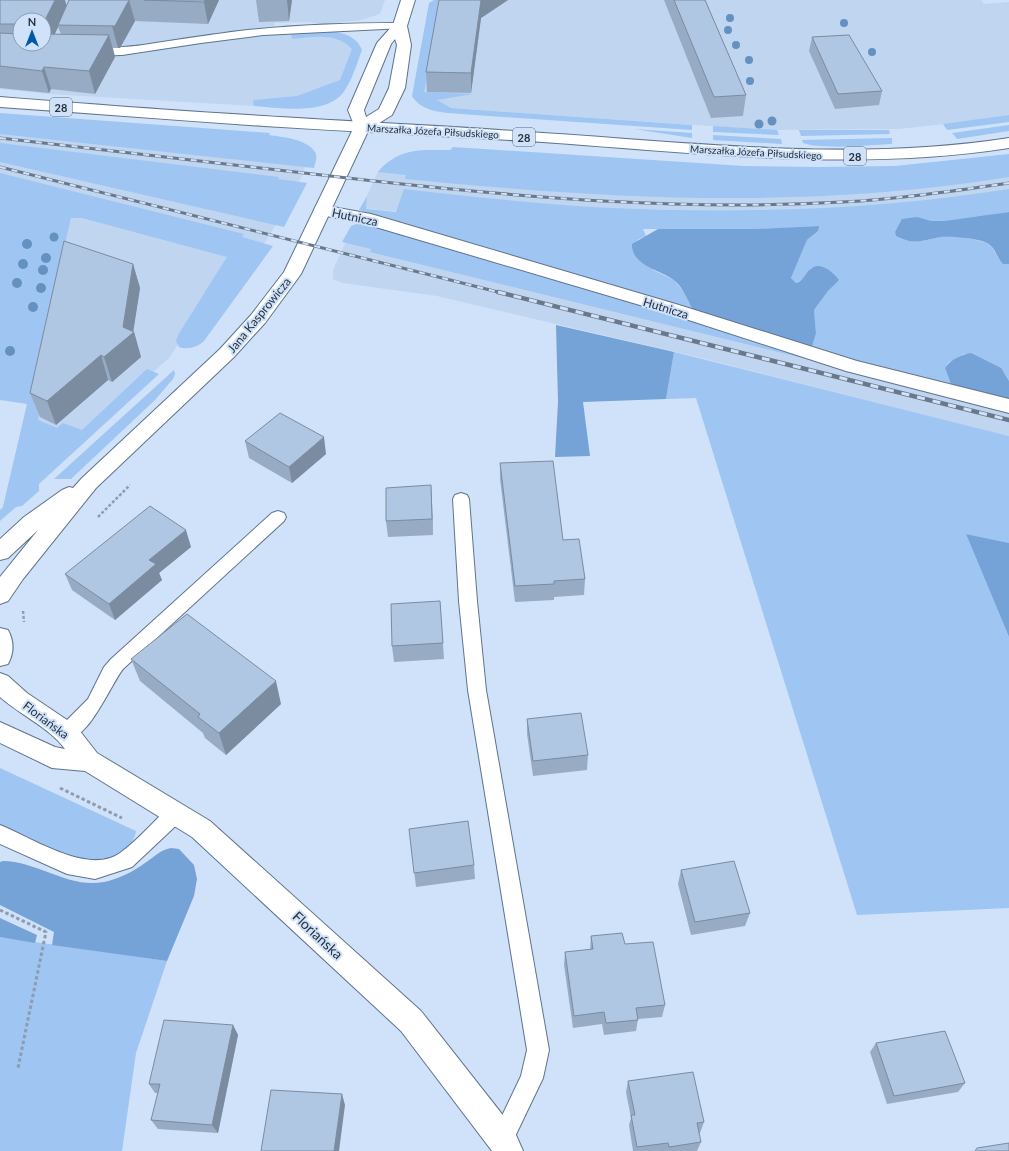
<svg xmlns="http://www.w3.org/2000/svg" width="1009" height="1151" font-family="Lato,sans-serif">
  <rect width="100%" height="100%" fill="#cfe2fa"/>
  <path fill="#bfd5f0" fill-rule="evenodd" d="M0,0H385L380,14L361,20L324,24L309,22L274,23L276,35L334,32L351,37L359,44L344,89L254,106L49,94L0,89ZM20,20H44V44H20Z
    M436,0H981L984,4L1009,2V117L899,129L767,130L451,108L419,91Z
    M0,120L307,162L293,197L259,252L0,187Z
    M385,164L700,173L1009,165V203L864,224L755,229H638L366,209L367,196L378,172Z
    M72,213L236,257L169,358L3,507Z
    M348,237L1009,409V436L697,357L437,296L343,283L333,279V270Z"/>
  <path fill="#9fc5f2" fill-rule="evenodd" d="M434,0H445L441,11L424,92L473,94L437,100L451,108L692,125V130L461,114C445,113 421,112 412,96L429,3Z
    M326,31C341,32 356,35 362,50C357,63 353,78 345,90C329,116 280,108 254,106L253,100L297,96L340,80L352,49C336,32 314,37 292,39L291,33Z
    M0,113L270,133L269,135C283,137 307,139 315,152C318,157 315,163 314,168L0,134Z
    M1009,115V122L947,130L943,124Z
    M1009,125V131L957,139L952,133Z
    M713,126L777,130L779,135L713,132Z
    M634,129L692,133V138Z
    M799,130H889L890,134L801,136Z
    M713,135L781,139L782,144L713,140Z
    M892,138V144C868,145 825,150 803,143L802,140Z
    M0,143L279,177L278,179L307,183L284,227L0,162Z
    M453,147L744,166L817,167L895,166L1009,154V177C804,210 610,199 405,179L406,175L378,172C399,147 421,150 450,150Z
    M0,173L244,234L242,237L273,246L204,341C198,347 188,350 179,347L176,341L178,335L227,257L82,218H71L37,364H48L38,420L57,428L63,423L82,430L147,369L159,374L39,484V491L22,506L16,507L0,521V510L3,507L27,404L0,400Z
    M404,189C472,197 541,204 610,208C743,214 877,210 1009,189V212C983,215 941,229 917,217L898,227L895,232L896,236C914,246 922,240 941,237C954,235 970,238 983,242C998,245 994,264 1009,264V381L1006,376L964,354L948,363L945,368L952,387L842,357L359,210L367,196L366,209L396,212ZM818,226V231L807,240L791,278L796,283L804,278L811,268L838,280L828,291L814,310L816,333L683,291L674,280L653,270L637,240L646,236L643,229H755Z
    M359,223L479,255L876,376L370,252L371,249L342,242L351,226Z
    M674,352L1009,436V543L966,534L1009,637V908L857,915L696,398L666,399Z
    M174,370L175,374L173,379L155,400L71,479H54Z
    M0,768L136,831C135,840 129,846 123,851C90,875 31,840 0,825Z
    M0,937L167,961L136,1053L122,1151H0Z"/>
  <path fill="#75a2d7" d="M1009,212V264H1003C996,257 996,248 987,243C977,238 951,236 941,237C922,240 915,246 896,236L895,232L902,219L917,217L931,221H945Z
    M819,226L818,231L807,240L791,278L796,283C805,280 805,272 812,268C821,261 834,273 839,280L828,291L814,310L816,333L812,346L693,310C688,300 683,288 675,281C662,270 631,266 632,244L658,229H755Z
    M556,325L674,352L666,399L583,402L590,456L555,457L558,402Z
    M971,353L1001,368L1009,381V401L952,387L945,368C951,359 961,355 971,353Z
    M966,534L1009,543V637Z
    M171,848L179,849L194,865L197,879L194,896L167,961L52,945L54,932L0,905V862L3,861C37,861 69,889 104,882C118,879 133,872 145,863C154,857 160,850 171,848Z
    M0,918L37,935L35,943L0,937Z"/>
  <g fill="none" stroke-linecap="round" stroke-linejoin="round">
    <defs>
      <path id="service" d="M400,23L404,24L406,26L404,28L263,35L201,43L122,55L90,56L84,53C88,48 134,47 143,45C175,40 207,35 239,31C293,25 346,23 400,23Z
        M461,493L467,495L469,499L477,601L486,690L549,1050L543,1078L510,1147L502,1150L494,1147L491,1139L521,1076L527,1050L468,690L459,601L453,499L455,495Z
        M278,511L284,513L286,517L284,521L123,669C110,685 86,748 60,739L58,733L60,727L88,699L104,667L111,659L272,513Z
        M176,804L183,807L186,813L183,819L132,867L95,879L67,874L0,844V825C31,837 88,876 120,853C138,840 153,822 169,807Z"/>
      <path id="minor" d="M401,0H415L407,26L411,45L405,88L392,115L368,130H356L348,110L377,43L393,25ZM395,39L397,45L389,88L379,109L366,117L364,110L391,44Z
        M322,205L371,214L679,305L857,361L1009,399V413L846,371L667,313L362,223L316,214L314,210L316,206Z"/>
      <path id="tertiary" d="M0,673L8,676L27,693L76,726L97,753L210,821L421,1011L513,1128L523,1151H492L401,1031L192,837L85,771L52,768L0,743V722L55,747L65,749C49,727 20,715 0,697Z"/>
      <path id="secondary" d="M362,122L368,124L370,127L301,274L265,323L234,357L96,488L23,579L8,601L0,604V577L38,530L8,558L0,560V539L24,517L62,490L69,487L73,488L82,478L220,349L251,315L284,272L354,127L356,124Z
        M0,628L8,630C14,641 14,653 8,664L0,666Z"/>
      <path id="primary" d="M0,97C88,104 176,111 264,116C357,122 450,126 543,133C698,143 854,162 1009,138V148C854,172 698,153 543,142C450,136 357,132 264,126C176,120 88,113 0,107Z"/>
    </defs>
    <use href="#service" stroke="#5e738d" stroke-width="2"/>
    <use href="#minor" stroke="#5e738d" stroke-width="2"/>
    <use href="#tertiary" stroke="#5e738d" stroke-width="2"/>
    <use href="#secondary" stroke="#5e738d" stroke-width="2"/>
    <use href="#primary" stroke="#5e738d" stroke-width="2"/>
    <path stroke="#8d9caf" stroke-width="2.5" stroke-dasharray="3 2" stroke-linecap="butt" d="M98,517L130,485
      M23,611L24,622"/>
    <path stroke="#8d9caf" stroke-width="3" stroke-dasharray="3.5 2.5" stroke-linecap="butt" d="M60,788L122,818
      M0,910L46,932L18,1068"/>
    <use href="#service" fill="#fff" fill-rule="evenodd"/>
    <use href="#minor" fill="#fff" fill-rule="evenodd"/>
    <use href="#tertiary" fill="#fff" fill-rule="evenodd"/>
    <use href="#secondary" fill="#fff" fill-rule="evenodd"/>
    <use href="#primary" fill="#fff" fill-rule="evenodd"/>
    <defs>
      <path id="rail-far1" d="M0,138C125,152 250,167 374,181C529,198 686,211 842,202C898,199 953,191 1009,183
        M0,167L502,293"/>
      <path id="rail" d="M498,292L1009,420"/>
    </defs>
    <use href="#rail-far1" stroke="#6b7889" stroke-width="3"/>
    <use href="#rail" stroke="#6b7889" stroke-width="4.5"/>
    <use href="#rail-far1" stroke="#cfe2fa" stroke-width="2" stroke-dasharray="6" stroke-linecap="butt"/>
    <use href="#rail" stroke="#cfe2fa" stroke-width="3" stroke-dasharray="8" stroke-linecap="butt"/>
  </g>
  <g fill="#6491bf">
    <circle cx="730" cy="18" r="4"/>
    <circle cx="844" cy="23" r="4"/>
    <circle cx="728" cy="30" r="4"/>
    <circle cx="736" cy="45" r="4"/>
    <circle cx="872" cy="52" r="4"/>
    <circle cx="749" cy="60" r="4"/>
    <circle cx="750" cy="81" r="4"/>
    <circle cx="772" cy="121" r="4.5"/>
    <circle cx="759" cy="124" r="4.5"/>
    <circle cx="54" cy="237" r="4.5"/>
    <circle cx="27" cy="244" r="5"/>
    <circle cx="46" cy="258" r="5"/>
    <circle cx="23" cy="264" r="5"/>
    <circle cx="43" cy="270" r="5"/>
    <circle cx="17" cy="283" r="5"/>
    <circle cx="41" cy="288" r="5"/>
    <circle cx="33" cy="307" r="5"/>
    <circle cx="10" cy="351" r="5"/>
  </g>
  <path fill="#97abc4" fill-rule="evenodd" d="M0,0H65L66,6L69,0H219L208,24L135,21L120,48H113L115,57L95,94L51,89L49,93L0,88ZM20,20H44V44H20ZM58,27L61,34H55Z
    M256,0H292L289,21L259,22Z
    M439,0H508L481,18L471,93L427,92L426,72Z
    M664,0H705L746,95L743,116L711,118Z
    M812,37L882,91L879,105L835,109L809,51Z
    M133,264L140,288L133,332H134L141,357L112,382L108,380L56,425L40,417L30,393Z
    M245,441L326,454L292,483L249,458Z
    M500,463L563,540L585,579L584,595L554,597V600L515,602L500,479Z
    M431,485L433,535L388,537L386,521Z
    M191,547L159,573L162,580L115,620L72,590L65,574Z
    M440,601L444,659L394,662L392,646Z
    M131,659L281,704L226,755L205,738L203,733L140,681Z
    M527,719L588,755L587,770L533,776L527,734Z
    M409,829L474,865L475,879L416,887Z
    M681,870L750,913L745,926L691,935L678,884Z
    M591,936L625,944L665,1005L662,1017L638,1019L636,1031L604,1035L602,1024L573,1028L564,965L565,952L590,950Z
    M233,1025L238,1035L218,1133L158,1129L151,1120L158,1093H155L149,1084Z
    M876,1043L965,1083L958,1092L887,1104L870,1052Z
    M628,1081L704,1122L700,1133H699L701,1142L697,1151H633L629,1125L631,1118L626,1092Z"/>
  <path fill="#7b8ba0" d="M55,0H65L67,9L58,25V27L49,46L44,29V22Z
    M129,0L135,21L120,48H118L112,26Z
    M205,0H219L208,24L204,2Z
    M287,0H292L289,21Z
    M481,0H508L481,18L471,93V73Z
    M109,35L115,57L95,94L89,71Z
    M44,67L51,89L49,93L42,71Z
    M133,264L140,288L133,333L134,332L141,357L112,382L104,357Z
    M101,355L108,380L56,425L47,401Z
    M324,437L326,454L292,483L289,467Z
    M431,485L432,502L433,535L432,519Z
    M186,530L191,547L159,573L162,580L115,620L109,604L149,560Z
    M276,681L281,704L226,755L219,733Z
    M233,1025L238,1035L218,1133L212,1125Z
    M342,1094L345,1105L339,1151H334Z"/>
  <path fill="#b0c7e4" stroke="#7b8ba0" d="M0,0H55L44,22V20H20V24H0Z
    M69,0H129L115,26L58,25Z
    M144,0H205L204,2Z
    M439,0H481L471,73L426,72Z
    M674,0H705L746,95L714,97Z
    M0,33L20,34V44H44V34L109,35L89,71L44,67L42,71L0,66Z
    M849,35L882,91L838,94L812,37Z
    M64,241L133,264L123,327L134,332L104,357L101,355L47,401L30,393Z
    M280,413L324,437L289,467L245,441Z
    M553,461L563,540L579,539L585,579L554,581V584L515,586L500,463Z
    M431,485L432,519L386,521V488Z
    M150,506L186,530L149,560L156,564L109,604L65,574Z
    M440,601L443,643L392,646L391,604Z
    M187,614L276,681L219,733L198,717L200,714L131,659Z
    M581,713L588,755L533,761L527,719Z
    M468,821L474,865L414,873L409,829Z
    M734,861L750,913L695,922L681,870Z
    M622,933L625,944L653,942L665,1005L636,1008L638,1020L606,1023L604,1012L574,1016L565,952L593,949L591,936Z
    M164,1020L233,1025L212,1125L151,1120L160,1084H149Z
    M945,1031L965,1083L894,1096L876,1043Z
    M693,1072L704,1122L697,1123L701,1142L669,1147L668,1143L637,1147L631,1115H635L628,1081Z
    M271,1090L342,1094L334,1151H261Z
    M1009,1143V1151H975L977,1148Z"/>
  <g text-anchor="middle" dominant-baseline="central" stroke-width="4" stroke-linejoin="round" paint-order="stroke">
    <g font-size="10" fill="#27303c" stroke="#cfe2fa">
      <text transform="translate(433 131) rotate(3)">Marszałka Józefa Piłsudskiego</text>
      <text transform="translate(756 152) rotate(3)">Marszałka Józefa Piłsudskiego</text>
    </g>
    <g fill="#cfe2fa" stroke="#596575" stroke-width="1">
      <rect x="50" y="98" width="22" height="18" rx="3"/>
      <rect x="513" y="128" width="22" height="18" rx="3"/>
      <rect x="844" y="147" width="22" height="18" rx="3"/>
    </g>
    <g font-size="11" font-weight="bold" fill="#27303c">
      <text x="61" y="107">28</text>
      <text x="524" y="137">28</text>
      <text x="855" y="156">28</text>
    </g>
    <g font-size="12" fill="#27303c" stroke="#cfe2fa">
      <text transform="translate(355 217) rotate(12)">Hutnicza</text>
      <text transform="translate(666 308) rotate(17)">Hutnicza</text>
      <text transform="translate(259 315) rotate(-51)">Jana Kasprowicza</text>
      <text transform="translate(46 720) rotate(37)">Floriańska</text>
    </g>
    <g font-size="14" fill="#27303c" stroke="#cfe2fa">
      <text transform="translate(318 935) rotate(43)">Floriańska</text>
    </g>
  </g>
  <g transform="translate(32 32)"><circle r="19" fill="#cfe2fa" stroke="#8c9bae"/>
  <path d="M0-3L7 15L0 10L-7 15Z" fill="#0059a6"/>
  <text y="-6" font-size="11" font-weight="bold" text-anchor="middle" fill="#27303c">N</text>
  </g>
</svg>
